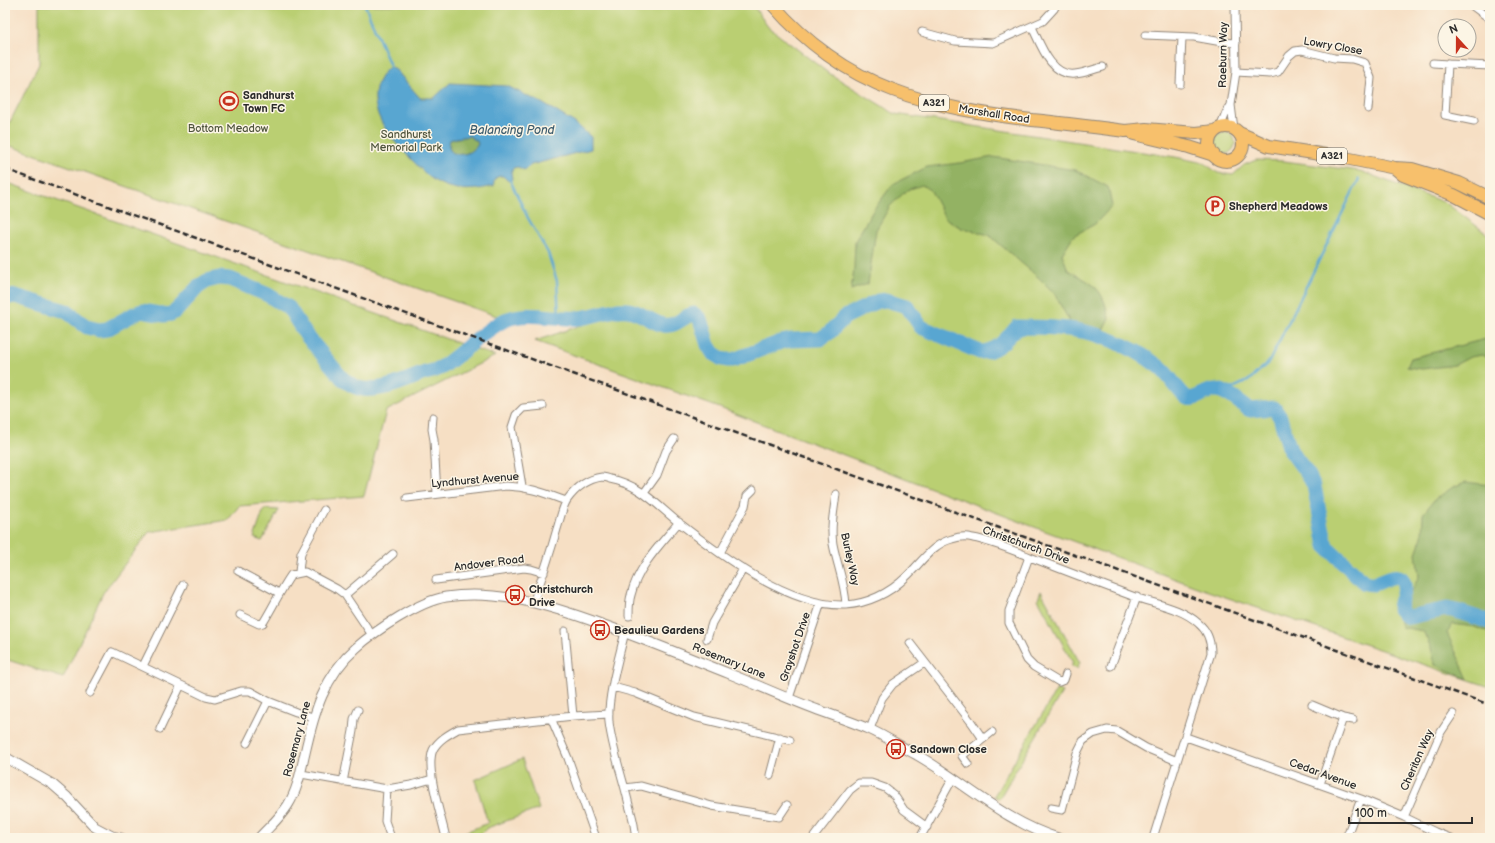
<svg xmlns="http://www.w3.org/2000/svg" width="1495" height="843" font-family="'Balsamiq Sans',sans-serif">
  <rect width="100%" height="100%" fill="#fcf5e5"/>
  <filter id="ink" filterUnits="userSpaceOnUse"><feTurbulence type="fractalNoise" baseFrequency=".025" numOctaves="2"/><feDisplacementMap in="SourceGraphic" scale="8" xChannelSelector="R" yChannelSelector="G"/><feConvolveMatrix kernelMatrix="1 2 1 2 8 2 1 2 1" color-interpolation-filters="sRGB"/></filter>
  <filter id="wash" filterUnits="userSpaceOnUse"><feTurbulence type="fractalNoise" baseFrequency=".012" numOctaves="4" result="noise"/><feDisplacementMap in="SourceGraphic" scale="16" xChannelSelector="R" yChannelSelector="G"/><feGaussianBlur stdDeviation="0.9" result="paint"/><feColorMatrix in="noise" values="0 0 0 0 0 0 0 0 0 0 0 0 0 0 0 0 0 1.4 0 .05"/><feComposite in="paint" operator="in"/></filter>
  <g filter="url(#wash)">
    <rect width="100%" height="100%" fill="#f6dfc4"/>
    <path fill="#bacf72" stroke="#727d4e" d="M39,5H753L768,27L827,72L895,114L1175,157L1204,163L1218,173L1233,175L1244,165L1256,160L1284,161L1360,171L1446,203L1490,236V687L1205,590L1029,525L717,407L535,341L585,324L522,313L511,321L5,144V132L39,64Z
      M1213 143a11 11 0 1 1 22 0a11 11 0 1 1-22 0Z
      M5,182L495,356L386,411L364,496L239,506L228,520L149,532L103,593L63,678L5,659Z
      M264,509L279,510L262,541L254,538Z
      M1041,591L1080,663L1077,669L1071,666L1073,663L1038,599Z
      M1057,689L1062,692L999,799L994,796Z
      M522,759L539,809L487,828C478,839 463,838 450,838L488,823L475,780Z"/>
    <path fill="#93b264" stroke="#5f6e48" d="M469,136L477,141L478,144C471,158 443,159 450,140L456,138Z
      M993,157L1075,170L1108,187L1112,206L1095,224L1073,236L1062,254L1068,270C1095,285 1102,287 1109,318L1103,330L1112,345L1076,333L1054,293L1039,278L989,235L961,228L945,218L931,191L922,185L907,190L890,206L876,230L868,284L851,290L854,269L855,241L874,209L893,184L927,167L960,163Z
      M1490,338V359L1482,355L1470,357L1455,365L1422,369L1407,367L1411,358Z
      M1465,482L1490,485V632L1474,627L1453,624L1447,633L1468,679L1435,665L1431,648L1423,631L1401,627L1398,615L1419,577L1416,553L1422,537L1423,514L1434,500L1453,487Z"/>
    <path fill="#58a6d1" stroke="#42687e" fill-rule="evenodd" d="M390,66L397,71L420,98H434L450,83L507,86L542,103L575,123L591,137V149L531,165L524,170L518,167L513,168L511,172L512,179L508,181L503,176C496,176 493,179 494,186C477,190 459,192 443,185C430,180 421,169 412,160C391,139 361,107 382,75C384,72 387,69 390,66ZM469,136L477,141L478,144C472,158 443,159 450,140L456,138Z"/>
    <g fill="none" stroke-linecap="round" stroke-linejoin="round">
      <path stroke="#58a6d1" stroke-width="2.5" d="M365,5L390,66
        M509,178L528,218L548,253L557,281L559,317
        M1224,392L1248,381L1269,362L1359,179"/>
      <path stroke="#58a6d1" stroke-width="15" d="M5,298L15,296L66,311L87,327L99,330L107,329L134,314L142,311L164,315L171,314L177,310L198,287L207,281L219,278L230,279L268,295L289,308L306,335L342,378C348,383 355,388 363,389C383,391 404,381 422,374C428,372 436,371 442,367C463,353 482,331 505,320C528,310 556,320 580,318C596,316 612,308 628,310C642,312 652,323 664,325C678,327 683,315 694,314L700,319L708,345L713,353L722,359L727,360H733L781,342L791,340L820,339L829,333L845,317L878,301L886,300L907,306L921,327L980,352C997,352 1006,339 1017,327C1030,327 1043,327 1056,328C1091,329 1131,345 1158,366C1170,375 1176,389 1187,398C1198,401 1205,389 1217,390C1227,391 1242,405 1250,410L1274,408L1280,417L1290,450L1309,476L1314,486L1326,546L1365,583C1368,584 1371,584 1374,584C1382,582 1401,568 1404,584C1405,592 1399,601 1399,609L1404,615L1409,617L1447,609L1456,611L1490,622"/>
    </g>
  </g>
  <g filter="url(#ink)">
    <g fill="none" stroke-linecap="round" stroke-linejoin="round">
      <defs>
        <path id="minor" d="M1471,5L1490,19
          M1032,27C1040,43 1051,77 1075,74C1085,73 1094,69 1103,67
          M922,32L955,41L993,43L1043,21L1054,9L1056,5
          M1145,35L1194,37L1222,42L1236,43
          M1433,63L1448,64
          M1236,72L1270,74L1278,72L1289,56L1295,51L1302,50L1334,58L1352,59L1365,63L1371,78L1368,109
          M1180,84L1182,37
          M1474,121L1445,115L1448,64L1490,66
          M1220,128L1226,113L1231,105
          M1234,129L1231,105L1236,72L1235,5
          M433,417L432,429L434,440L437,494
          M522,486L512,427L516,415L523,408L543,406
          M644,493L657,475L666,451L674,439
          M836,494C834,511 830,527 833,544C837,565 845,583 846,605
          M407,498L506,486C530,487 544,493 566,501
          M720,553L745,506L747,496L753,490
          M1029,557L1009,611V623L1027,660L1034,667L1059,682L1064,680L1066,674
          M238,571L279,593
          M299,572L301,553L324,510
          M436,580L524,568L531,569L544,573
          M345,595L393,554
          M533,603C542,578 550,554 557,529C560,520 562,508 567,500C575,489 587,479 602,477C603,477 609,478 610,479C639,484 656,504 678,522C720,555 789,607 845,605C867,604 890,593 906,577C921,563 932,544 952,539C958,537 966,536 973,538C991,541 1012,550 1030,557C1065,571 1100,584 1135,597C1155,604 1182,608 1198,623C1208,631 1211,641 1211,653L1153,838
          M240,615L259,624L263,623C273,607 280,591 291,575L305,572L337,589L345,595L372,635
          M629,616C629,609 629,601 631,595C638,566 661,544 679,522
          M565,631L573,716
          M625,632C619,657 607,698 609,722C612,749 623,778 629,805C632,816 636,827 635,838
          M707,639L712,623L743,569
          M910,643L972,723L983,739
          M143,666L183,585
          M1111,666L1137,597
          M613,687L635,693L694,717L790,740
          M90,693L112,652L206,697L215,699L241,691H250L268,701L296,712L313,717
          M789,698L821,603
          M1312,705L1343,718L1320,784
          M551,718L568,758L596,838
          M1343,718L1353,720
          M160,729L181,685
          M870,729L882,698L893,684L924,663
          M1186,737L1361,799L1404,817L1435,832L1450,838
          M247,743L268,701
          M968,764L962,756L992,732
          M301,774L387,789L411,785L432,779
          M770,775L780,737
          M343,782L353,731L354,719L358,710
          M625,788L641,786L712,806L779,817L787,805
          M387,789L385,821L391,838
          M1051,808L1062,810L1077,753L1083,741L1093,734L1107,730L1117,731L1146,748L1177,761
          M1404,817L1441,732L1453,714
          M446,838C442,818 425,769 433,750C438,740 449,734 458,729L573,716L609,714
          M813,838L850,790L859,783H871L885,788L894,795L904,810L927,827
          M920,838L953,778
          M1346,838L1361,799"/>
        <path id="tertiary" d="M5,757L52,784L67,797L95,827L112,836L121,838
          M259,838C269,827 280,818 288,805C298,789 301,770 305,753C314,713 324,676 356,648C376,630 420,601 446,597C498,589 552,606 601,624C644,639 687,657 730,674C760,686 788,699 818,710C835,716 852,722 869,729C885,736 901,747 917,755C964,782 1005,822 1058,838"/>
        <path id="primary" d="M773,5C805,42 847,73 893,90C937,107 984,114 1032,120C1063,123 1094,127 1125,131L1146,129L1196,133L1215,131
          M1209 144a17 17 0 1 1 34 0a17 17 0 1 1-34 0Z
          M1239,133L1269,146L1345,158L1395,168L1412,169L1459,183L1490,198
          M1134,134L1189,147L1214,155
          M1396,169L1403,175L1454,195L1490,214"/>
      </defs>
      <use href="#minor" stroke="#908578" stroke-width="9"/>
      <use href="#tertiary" stroke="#908578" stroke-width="11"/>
      <use href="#primary" stroke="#908578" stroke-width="14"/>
      <use href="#minor" stroke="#fff" stroke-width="7"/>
      <use href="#tertiary" stroke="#fff" stroke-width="9"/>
      <use href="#primary" stroke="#f7c06c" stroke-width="12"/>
      <path stroke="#2b2b2b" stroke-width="2.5" stroke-dasharray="6 3" stroke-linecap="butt" d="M5,169L1490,705"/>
    </g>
  </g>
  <defs>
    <symbol id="stadium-ring" viewBox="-11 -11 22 22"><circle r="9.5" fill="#fcf5e5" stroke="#c8321e" stroke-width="1.5"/><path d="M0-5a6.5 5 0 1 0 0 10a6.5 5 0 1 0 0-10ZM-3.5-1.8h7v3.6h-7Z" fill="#c8321e"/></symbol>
    <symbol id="parking-ring" viewBox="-11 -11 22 22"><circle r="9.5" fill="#fcf5e5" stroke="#c8321e" stroke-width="1.5"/><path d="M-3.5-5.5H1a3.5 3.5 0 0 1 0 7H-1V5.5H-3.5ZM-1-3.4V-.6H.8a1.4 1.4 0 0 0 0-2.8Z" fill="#c8321e"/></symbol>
    <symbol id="bus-ring" viewBox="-11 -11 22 22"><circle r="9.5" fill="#fcf5e5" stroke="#c8321e" stroke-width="1.5"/><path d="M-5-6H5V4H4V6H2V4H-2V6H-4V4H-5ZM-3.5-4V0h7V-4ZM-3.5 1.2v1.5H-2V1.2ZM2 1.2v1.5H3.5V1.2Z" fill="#c8321e"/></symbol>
  </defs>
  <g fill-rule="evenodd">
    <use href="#stadium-ring" x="218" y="90" width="22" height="22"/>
    <use href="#parking-ring" x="1204" y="195" width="22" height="22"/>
    <use href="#bus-ring" x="504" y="584" width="22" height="22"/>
    <use href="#bus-ring" x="589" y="619" width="22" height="22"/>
    <use href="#bus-ring" x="885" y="738" width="22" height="22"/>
  </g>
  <g text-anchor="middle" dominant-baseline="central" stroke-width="3" stroke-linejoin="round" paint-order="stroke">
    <g fill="#fcf5e5" stroke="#6a6863" stroke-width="1">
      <rect x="919" y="95" width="30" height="16" rx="3"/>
      <rect x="1317" y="148" width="30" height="16" rx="3"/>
    </g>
    <g font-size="10" font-weight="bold" fill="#2b2b2b">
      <text x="934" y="103">A321</text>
      <text x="1332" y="156">A321</text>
    </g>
    <g font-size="11" fill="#2b2b2b" stroke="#fcf5e5">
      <text transform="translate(1333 46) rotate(10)">Lowry Close</text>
      <text transform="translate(1223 55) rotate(-89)">Raeburn Way</text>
      <text transform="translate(994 114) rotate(9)">Marshall Road</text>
      <text transform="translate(475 480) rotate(-5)">Lyndhurst Avenue</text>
      <text transform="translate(1026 545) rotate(20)">Christchurch Drive</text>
      <text transform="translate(850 559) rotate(78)">Burley Way</text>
      <text transform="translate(489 563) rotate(-7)">Andover Road</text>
      <text transform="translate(795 647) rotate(-71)">Grayshot Drive</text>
      <text transform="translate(729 661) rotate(22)">Rosemary Lane</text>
      <text transform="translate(297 739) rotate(-75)">Rosemary Lane</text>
      <text transform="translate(1417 760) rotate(-66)">Cheriton Way</text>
      <text transform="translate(1323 774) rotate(20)">Cedar Avenue</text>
    </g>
    <g font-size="11" font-weight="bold" fill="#2b2b2b" stroke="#fcf5e5" text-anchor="start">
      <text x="243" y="95">Sandhurst<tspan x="243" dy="13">Town FC</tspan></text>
      <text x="1229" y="206">Shepherd Meadows</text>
      <text x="529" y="589">Christchurch<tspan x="529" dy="13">Drive</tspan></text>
      <text x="614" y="630">Beaulieu Gardens</text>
      <text x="910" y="749">Sandown Close</text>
    </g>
    <g font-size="11" fill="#4f543d" stroke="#fcf5e5">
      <text x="228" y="128">Bottom Meadow</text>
      <text x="406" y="134">Sandhurst<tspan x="406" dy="13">Memorial Park</tspan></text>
    </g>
    <g font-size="12" font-style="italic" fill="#3d5c6d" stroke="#fcf5e5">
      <text x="512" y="130">Balancing Pond</text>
    </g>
  </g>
  <rect width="1495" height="843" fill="none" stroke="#fcf5e5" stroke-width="20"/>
  <g transform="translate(1457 38) rotate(339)"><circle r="19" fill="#fcf5e5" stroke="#a8a49b"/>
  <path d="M0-3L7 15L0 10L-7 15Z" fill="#c8321e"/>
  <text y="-6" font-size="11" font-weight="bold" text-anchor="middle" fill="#2b2b2b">N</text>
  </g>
  <path d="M1349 817v6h123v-6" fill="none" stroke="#2b2b2b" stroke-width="2"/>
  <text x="1355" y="817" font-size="12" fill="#2b2b2b" stroke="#fcf5e5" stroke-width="3" paint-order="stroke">100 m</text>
</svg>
